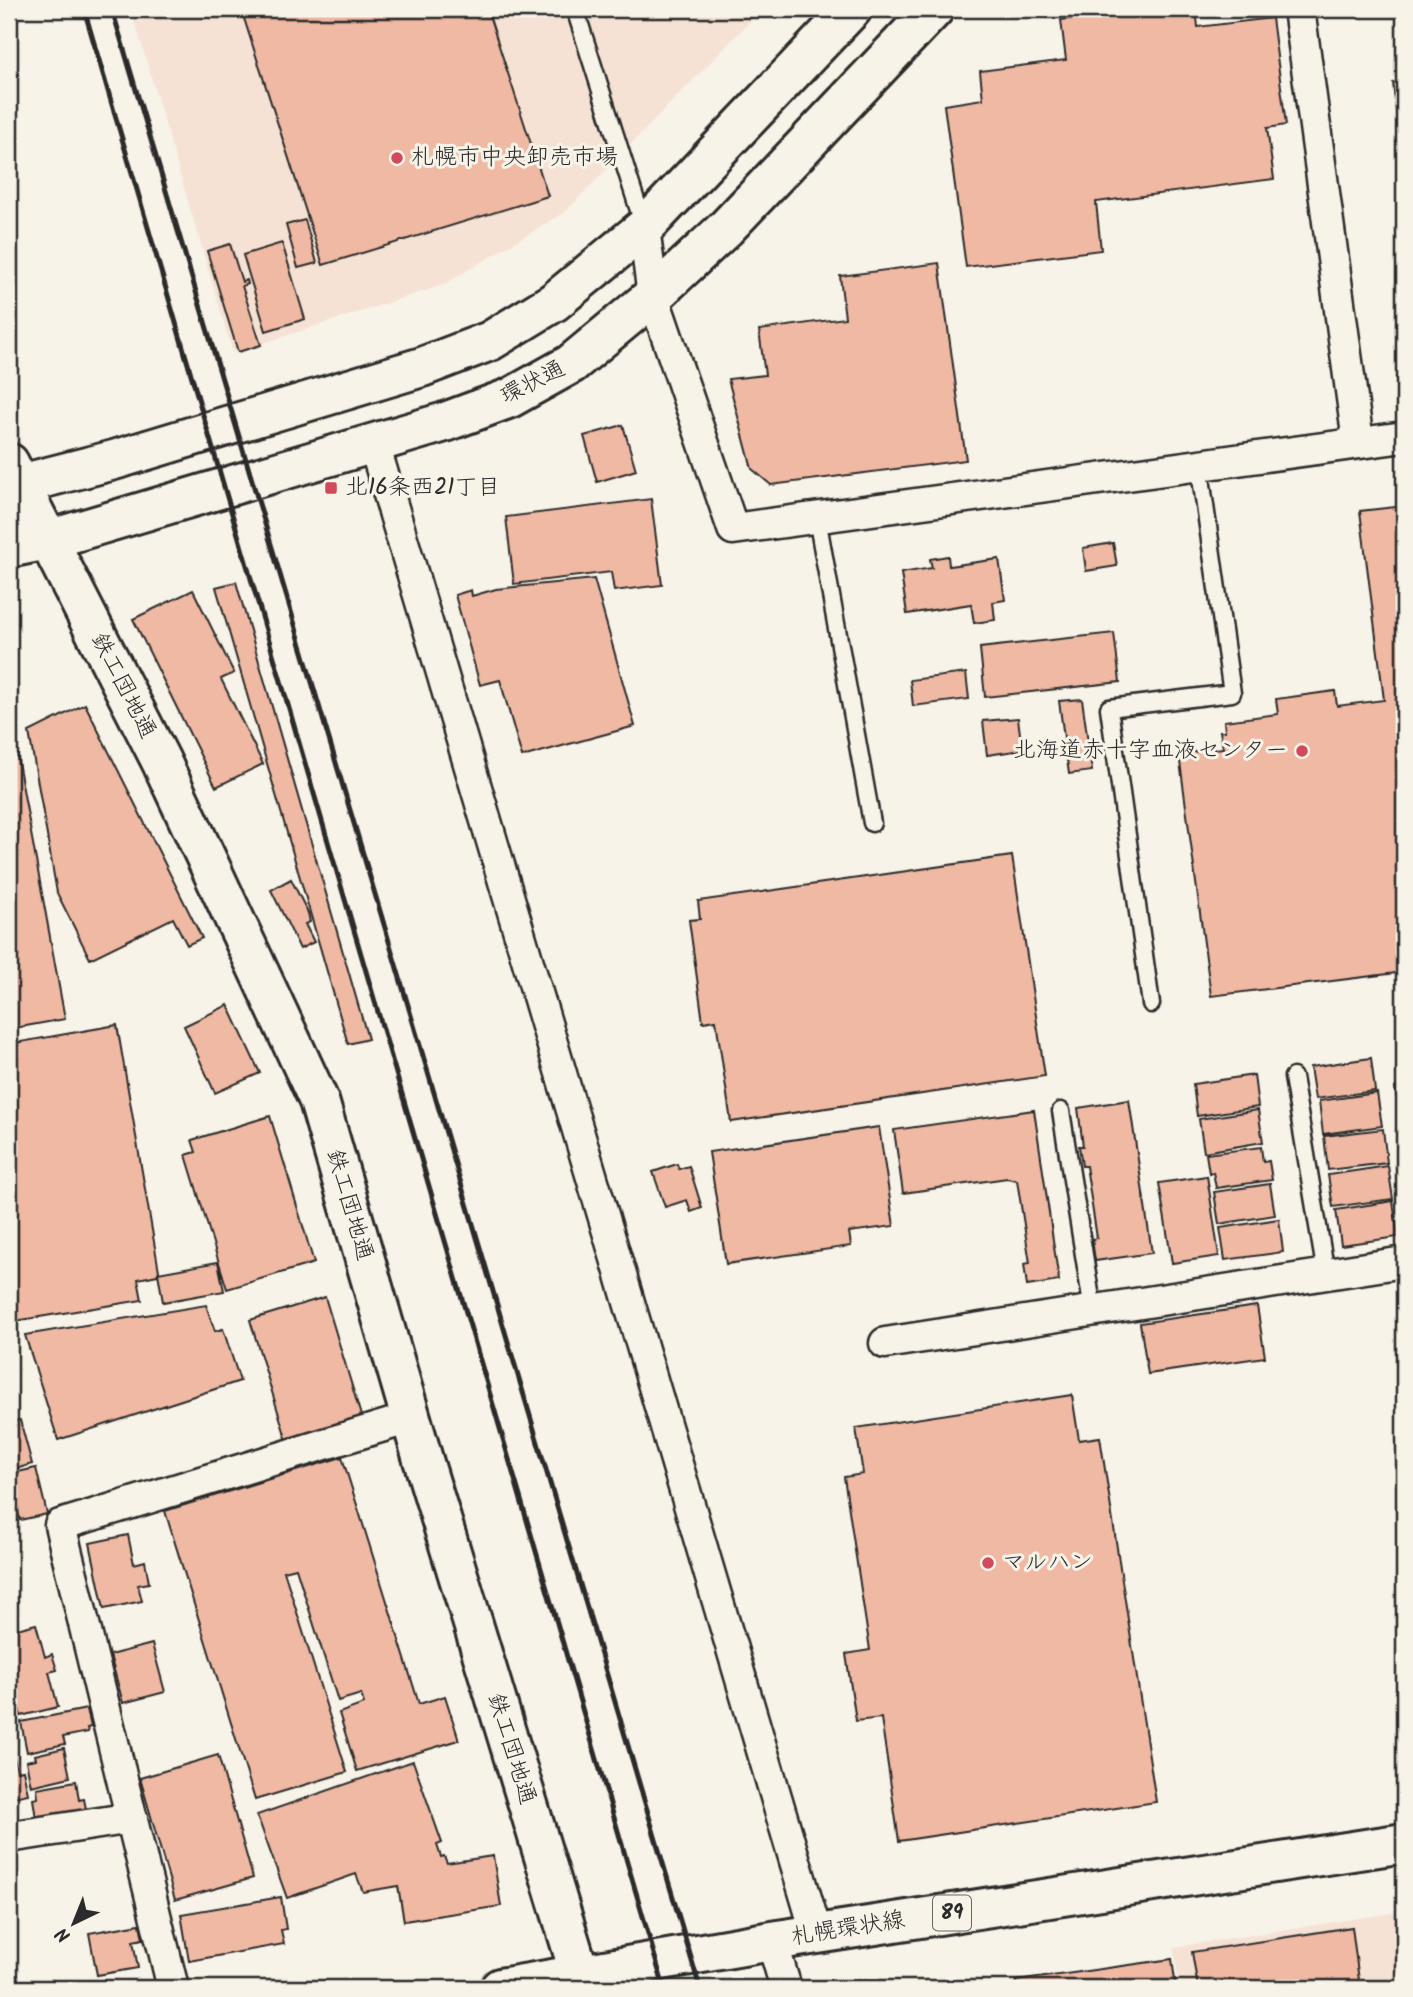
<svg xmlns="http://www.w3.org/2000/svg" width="1413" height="1997" font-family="Kalam,'Klee One',sans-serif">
  <rect width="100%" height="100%" fill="#f7f3e8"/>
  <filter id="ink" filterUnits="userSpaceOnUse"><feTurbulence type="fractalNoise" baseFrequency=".0143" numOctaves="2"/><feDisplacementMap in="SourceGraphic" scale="14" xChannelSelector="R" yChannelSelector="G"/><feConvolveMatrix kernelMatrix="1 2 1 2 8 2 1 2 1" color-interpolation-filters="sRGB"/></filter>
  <g filter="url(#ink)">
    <path fill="#f5e2d4" d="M131,9H762L565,212L443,285L233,353Z
      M1404,1911V1988H1179L1174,1947Z"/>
    <path fill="#f0b9a4" stroke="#2b2b2b" stroke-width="2" d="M241,9H487L548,196L323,265Z
      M1149,9H1196L1198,27L1272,18L1286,125L1267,128L1274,179L1096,202L1101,250L966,267L944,105L983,99L980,71L1066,60L1061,20Z
      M1404,82V186L1393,83Z
      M305,220L317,263L298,268L286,225Z
      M282,243L305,319L266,331L243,255Z
      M230,244L242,282L247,280L248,284L242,286L261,345L238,352L207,251Z
      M939,263L966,460L771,485L752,469L728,379L765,375L759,330L845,318L840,276Z
      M623,425L636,470L597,482L584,436Z
      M651,499L662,585L614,591L611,572L514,584L506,517Z
      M1404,506V972L1211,996L1179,754L1223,748L1220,731H1225L1224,721L1278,714L1276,699L1335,691L1337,706L1384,700L1360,511Z
      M1113,543L1117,566L1086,571L1083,548Z
      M948,556L949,566L999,559L1005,600L993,602L995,620L974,623L971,604L907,614L901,573L932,568L930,559Z
      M594,579L635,726L522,757L500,680L480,685L455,595L471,590L472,596L496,589Z
      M236,582L368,1039L348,1044L216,587Z
      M193,590L234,673L221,679L263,764L216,787L133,619Z
      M1114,633L1120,682L985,697L980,648Z
      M966,673L969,699L913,706L910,680Z
      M1082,699L1092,771L1069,774L1059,701Z
      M85,704L202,938L187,945L173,918L90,959L57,893L29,732Z
      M1018,718L1022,750L987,755L983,721Z
      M12,729L65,1019L9,1029V730Z
      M1012,856L1045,1076L731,1122L716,1020L703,1022L689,920L700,919L698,901Z
      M291,879L308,913L310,922L305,924L314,942L300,949L271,890Z
      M228,1005L260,1073L215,1093L184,1026Z
      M117,1025L159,1271L157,1275L138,1279L142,1300L9,1322V1044Z
      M1371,1058L1375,1091L1315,1099L1310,1067Z
      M1254,1075L1258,1107L1197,1116L1193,1084Z
      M1404,1086V1140L1395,1088Z
      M1377,1093L1382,1126L1323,1134L1319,1101Z
      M1129,1100L1152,1253L1095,1261L1092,1239L1097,1238L1086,1166H1082L1079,1146H1083L1078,1108Z
      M1034,1110L1059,1281L1027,1286L1024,1264L1030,1263L1017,1180L1007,1178L903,1193L894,1130Z
      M1258,1110L1263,1142L1204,1152L1199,1119Z
      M270,1116L314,1263L227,1289L186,1155L196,1152L192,1140Z
      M879,1127L894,1226L849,1232L851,1246L726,1264L709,1152Z
      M1383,1129L1387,1163L1328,1170L1324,1136Z
      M1261,1147L1263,1162L1269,1161L1272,1180L1216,1188L1213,1172L1209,1173L1206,1154Z
      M677,1164L679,1169L689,1166L702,1208L691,1212L687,1200L665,1207L653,1172Z
      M1388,1166L1393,1199L1333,1207L1328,1175Z
      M1207,1176L1219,1256L1172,1263L1159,1183Z
      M1270,1184L1275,1215L1219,1224L1214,1192Z
      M1393,1201L1398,1237L1341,1245L1336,1210Z
      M1279,1219L1283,1252L1225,1260L1220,1228Z
      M218,1262L224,1291L163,1302L158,1273Z
      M325,1297L362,1419L287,1441L250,1320Z
      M206,1305L215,1331L223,1329L240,1381L58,1440L25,1335Z
      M1257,1306L1265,1357L1148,1374L1140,1323Z
      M1072,1395L1079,1440L1100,1437L1156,1802L899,1841L881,1718L856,1721L846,1654L870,1650L844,1477L863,1474L856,1428Z
      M9,1408L13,1421L20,1420L32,1464L9,1471Z
      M342,1457L419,1704L445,1696L459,1740L357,1771L339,1713L364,1704L361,1694L338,1701L296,1568L284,1571L347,1772L255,1800L165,1511Z
      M36,1468L47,1514L20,1520L9,1474Z
      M128,1535L134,1564L145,1561L149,1583L138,1585L142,1601L104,1609L90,1543Z
      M36,1624L45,1657L52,1654L57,1670L49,1672L58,1707L21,1716L9,1672V1631Z
      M152,1644L165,1692L123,1703L110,1655Z
      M87,1709L91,1727L87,1728L88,1732L63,1737L65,1744L27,1752L21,1722Z
      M9,1746H12L17,1771L23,1770L28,1794L9,1798Z
      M64,1748L70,1777L31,1786L26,1761L36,1759L35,1755Z
      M218,1755L253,1878L175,1900L140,1778Z
      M413,1761L442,1843L437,1845L441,1857L444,1856L447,1863L493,1856L501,1906L404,1921L398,1886L363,1892L356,1874L287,1898L257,1815Z
      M76,1781L79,1800L84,1799L86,1809L36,1818L33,1799L38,1798L37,1788Z
      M281,1897L286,1929L281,1930L284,1944L189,1961L181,1914Z
      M140,1924L143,1939L133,1941L138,1968L97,1975L89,1933Z
      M1352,1927L1360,1988H1198L1192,1952Z
      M1172,1959L1176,1988H1017L1016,1981Z"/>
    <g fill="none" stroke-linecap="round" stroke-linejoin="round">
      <defs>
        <path id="lane" d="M575,9L644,226
          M817,518L872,823
          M1151,1004L1109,708L1232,693L1199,464
          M1293,1077L1326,1274
          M1061,1111L1093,1311"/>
        <path id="street" d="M1299,9L1358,442
          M644,228L653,296L733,529L1404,437
          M374,444L817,1935
          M885,1343L1404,1262
          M9,1837L132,1818
          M772,1941L786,1988
          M173,1988L60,1525L410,1418"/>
        <path id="secondary" d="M9,463L161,761L319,1101L424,1463L584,1988
          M9,487L114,460L422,367L490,341L554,302L644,228L852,9
          M9,548L48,540L445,422L510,398L571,364L653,296L726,228L934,9"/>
        <path id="primary" d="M500,1988L772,1941L1404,1843"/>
      </defs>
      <use href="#lane" stroke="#2b2b2b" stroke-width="21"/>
      <use href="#street" stroke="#2b2b2b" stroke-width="35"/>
      <use href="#secondary" stroke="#2b2b2b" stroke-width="44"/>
      <use href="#primary" stroke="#2b2b2b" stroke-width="44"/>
      <use href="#lane" stroke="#f7f3e8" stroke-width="16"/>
      <use href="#street" stroke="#f7f3e8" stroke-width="30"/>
      <use href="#secondary" stroke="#f7f3e8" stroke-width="38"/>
      <use href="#primary" stroke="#f7f3e8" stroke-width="38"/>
      <path stroke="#2b2b2b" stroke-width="5" d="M84,9L664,1988
        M112,9L700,1988"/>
    </g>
  </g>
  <g fill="#d1495b" stroke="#f7f3e8" stroke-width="2.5">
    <circle cx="397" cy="158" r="7"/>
    <rect x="324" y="481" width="14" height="14" rx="3.5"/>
    <circle cx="1302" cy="751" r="7"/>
    <circle cx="988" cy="1563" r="7"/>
  </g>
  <g text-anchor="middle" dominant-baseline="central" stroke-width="6" stroke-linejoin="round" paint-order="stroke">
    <rect fill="#f7f3e8" stroke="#686764" stroke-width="2" x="933" y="1895.5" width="38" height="35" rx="5"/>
    <g font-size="21" font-weight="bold" fill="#2b2b2b">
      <text x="952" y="1913">89</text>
    </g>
    <g font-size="23" fill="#2b2b2b" stroke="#f7f3e8" text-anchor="start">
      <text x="411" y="158">札幌市中央卸売市場</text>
      <text x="345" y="488">北16条西21丁目</text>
      <text x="1288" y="751" text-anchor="end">北海道赤十字血液センター</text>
      <text x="1002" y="1563">マルハン</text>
    </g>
    <g font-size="23" fill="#2b2b2b" stroke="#f7f3e8">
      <text transform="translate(533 383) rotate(-27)">環状通</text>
      <text transform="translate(123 686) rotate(63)">鉄工団地通</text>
      <text transform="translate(349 1205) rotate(74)">鉄工団地通</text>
      <text transform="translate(511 1749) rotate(73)">鉄工団地通</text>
      <text transform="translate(848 1929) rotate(-9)">札幌環状線</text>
    </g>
  </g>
  <rect width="1413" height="1997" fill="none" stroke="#f7f3e8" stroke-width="35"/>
  <rect x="18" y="18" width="1378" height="1962" fill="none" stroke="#2b2b2b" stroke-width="2.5" filter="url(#ink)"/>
  <g transform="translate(74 1923) rotate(223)" stroke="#f7f3e8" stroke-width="5" paint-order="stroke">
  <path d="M0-5L12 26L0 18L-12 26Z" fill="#2b2b2b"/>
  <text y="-10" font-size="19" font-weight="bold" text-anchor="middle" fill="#2b2b2b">N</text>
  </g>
</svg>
